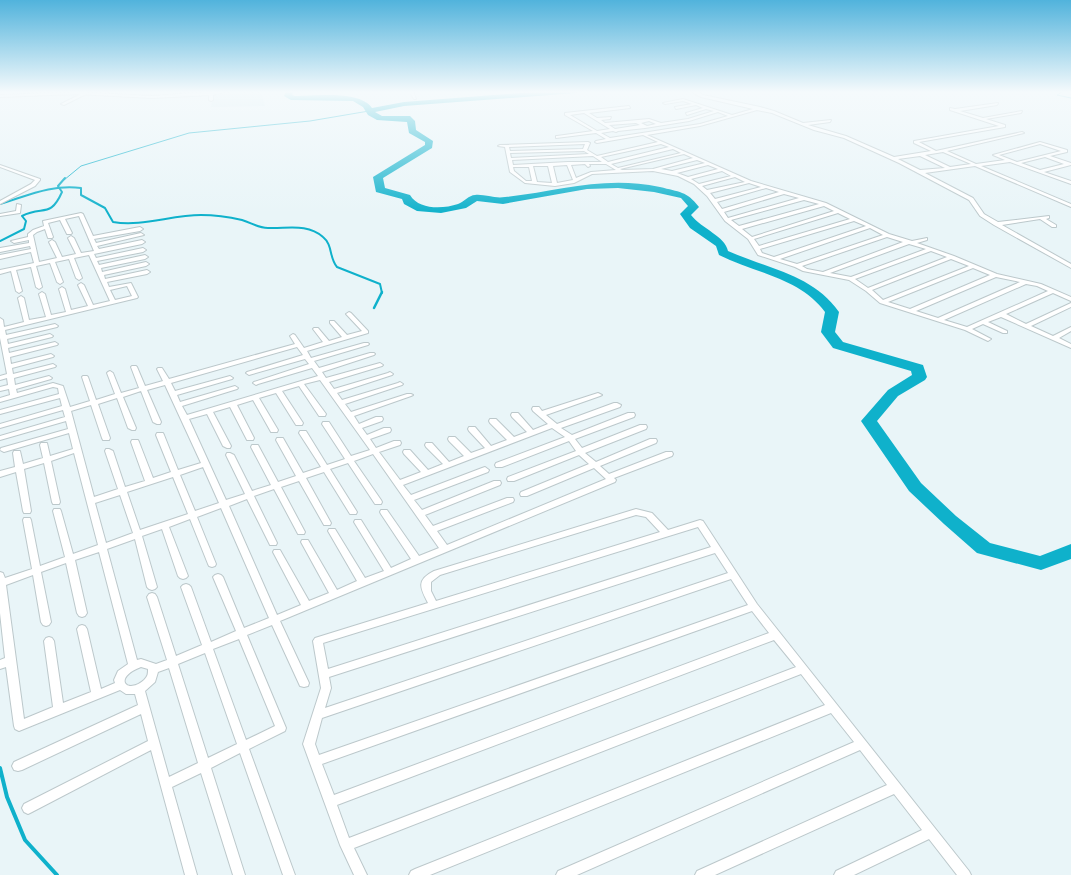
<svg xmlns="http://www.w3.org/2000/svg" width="1071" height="875" font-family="Figtree,sans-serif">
  <rect width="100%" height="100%" fill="#e9f5f8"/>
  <path fill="#d6ecf1" d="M261,92L265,106L211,107L213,94Z"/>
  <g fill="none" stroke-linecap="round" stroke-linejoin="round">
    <path stroke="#0fb1cb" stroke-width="1" d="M1064,91L1057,95L1071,98
      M64,180L81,166L189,133L310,121L369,111"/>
    <path stroke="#0fb1cb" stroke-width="2" d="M58,186L65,178
      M0,204C27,196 52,184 81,188V195L105,208L113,222C142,227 171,215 201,215C214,215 229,217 242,220C252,223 258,228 268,228C287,229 307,223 323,237C333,245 329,258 337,267L380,284L382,293
      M0,241L24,229L26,221L22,216C43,205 50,219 62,192L58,186"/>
    <path stroke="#0fb1cb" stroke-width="2.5" d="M374,308L382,292"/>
    <path stroke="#0fb1cb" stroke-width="4" d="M0,768L7,797L25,840L57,875"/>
    <path fill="#0fb1cb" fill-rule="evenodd" d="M286,91H294L292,95L295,96C314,96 360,90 372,108L404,102L546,91H580L576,93L404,106L375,112L382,116H410L415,121L416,130L433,141L432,148L383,178L385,188L410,195C419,210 443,209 458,204C464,202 469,195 475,195C485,194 495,199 505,197C560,191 604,175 660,187C679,192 687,191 699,207L691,215C702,229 725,236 728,251C768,269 812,274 839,312L835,332L843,342L923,365L927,377L925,380L898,396L877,421L921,483L956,516L990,543L1040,556L1071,544V559L1041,570L977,553L944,524L909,491L861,421L888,390L912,375L911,371L833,348L821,332L825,312C800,278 755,273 719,255L716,246L690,228L680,214L688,206L681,198L654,192L618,188L587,189L503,204L477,201L466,208L441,213L417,211L404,204L402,199L376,192L373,177L425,145V142L409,133L407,122L377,120L368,115L363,107L353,101L291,100L284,96Z"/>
    <defs>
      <path id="street" d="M104,91H110L98,95L96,94Z
        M409,91H413L416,99H414Z
        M690,91H695L703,95L760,107L774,111L803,123L831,120L830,122L808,125L846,136L894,157L931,151L914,143V141L999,126L950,110V108L955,109L998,103L997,105L960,111L983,118L1022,111L1021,113L986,119L1005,125V127L919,142L936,151L1022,132L1024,133L947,151L976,164L1005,160L993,155L1040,142L1067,150V152L1050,156L1071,163V165L1044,172L1071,181V184L1010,162L981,166L1071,204V207L975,166L925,173L973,198L984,214L998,222L1049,216V218L1046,219L1056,225V227H1052L1040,219L1002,225L1071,264V268L994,225L980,216L969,200L899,163L844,138L814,130L772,113L757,110L700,126L647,135L751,181L826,203L889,234L912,241L927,238V240L917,243L954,256L997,274L1041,284L1071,297V301L1053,293L1006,314L1026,324L1071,303V307L1031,326L1053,336L1071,327V331L1059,338L1071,344V348L1001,317L988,322L1007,331V333H1003L983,324L972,329L991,339L988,341L986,340L965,330L880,303L866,291L849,280L803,271L795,267L758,255L748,239L725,221L707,196L694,184L678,176L653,171L592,174L574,183L555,186L525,183L510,172L505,147L498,146L500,145L588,142L590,143L587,150L597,156L658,142L643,135L597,143L595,142L596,141L606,139L596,133L556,138V136H557L593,131L565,115V113L629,106L630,108L589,113L597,118L611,117L610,119L601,120L605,123L649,119L661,123L688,119L714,111L706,109L687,115L686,113L703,108L696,105L676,109L675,107L692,104L683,101L665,104L663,103L683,99L732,115L753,109L701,97ZM718,112L728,116L700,124L610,138L601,133L613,131L616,132L618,131L645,128L689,121ZM584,113L610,129L597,131L570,115ZM649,121L656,124L647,126L641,123ZM636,123L640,125L615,129L609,125ZM585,144L583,149L510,151L509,147ZM661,144L669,147L608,162L601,157ZM1040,144L1061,151L1017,162L999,155ZM673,149L681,153L618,168L611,164ZM584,151L589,154L511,158L510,153ZM943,152L971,164L950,167L925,155ZM684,154L693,158L653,169L622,170L620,169ZM593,156L602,162H568L513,165L512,160ZM920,156L945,168L920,170L898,159ZM1045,157L1064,164L1040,170L1021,163ZM697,160L705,163L672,171L661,169ZM585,164L588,167L590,166L589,164H606L616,170L591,172L576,178L571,165ZM567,165L573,180L557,183L553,166ZM708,165L718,169L688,177L677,173ZM533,166H548L552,183L537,182ZM513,167H529L532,181H526L514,171ZM722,171L731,176L699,184L691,179ZM735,177L745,182L707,190L702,186ZM749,183L761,187L715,199L710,193ZM766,188L779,192L722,209L717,202ZM784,194L799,198L728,218L724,212ZM804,200L819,204L739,226L731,220ZM824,206L834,211L752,237L742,229ZM838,213L850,219L759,246L754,239ZM854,221L866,226L774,257L762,253L760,249ZM870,228L883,235L797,264L780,259ZM887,237L903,242L823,272L807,269L802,266ZM909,244L926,249L851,277L830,273ZM931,251L947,257L868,288L855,279ZM951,259L969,266L883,300L872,290ZM973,268L990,275L910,309L888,302ZM996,277L1020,282L938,318L916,311ZM1026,284L1037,286L1048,291L967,327L944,320Z
        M85,92L88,93L64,105L61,104Z
        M211,93L213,94V100L211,101L209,100V94Z
        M0,165L40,179V180L35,186L0,204V201L31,184L35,180L0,167Z
        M17,204L21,205L20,213L0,216V214L16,211Z
        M81,213L83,214L93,236L140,227L143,229L140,231L94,239L96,243L141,233L144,235L97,246L99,249L142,240L145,242L142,244L94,254L96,258L143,248L146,250L143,252L97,261L99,265L145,255L148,257L145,259L101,268L102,272L146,262L149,264L146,266L104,275L105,279L147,270L150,272L147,274L107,282L109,287L131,283L138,297L137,298L5,330L6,335L55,324L58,326L57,327L7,339L8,344L50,334L53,336L52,337L8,348L9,353L55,342L58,344L57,345L10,357L11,364L51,354L54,356L53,357L12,368L13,374L53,364L56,366L55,367L14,378L15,385L49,376L52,378L51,379L16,389L17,393L53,383L63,386L70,407L90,401L82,377L83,376H87L88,377L96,400L115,394L107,373L108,372L110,371L113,373L121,393L139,388L131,367L132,366H136L137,367L145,386L163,381L157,369L158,368H162L169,379L295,344L290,336L293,334L295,335L304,348L323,342L313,329L314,328H318L329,341L342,337L330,323V321H334L347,335L362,331L346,314L349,312L351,313L368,331V333L307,351L311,358L364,343H368L369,344L368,345L314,361L319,368L370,353H374L375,354L374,355L322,372L326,378L380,363L383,365L382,366L329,382L334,389L388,373L390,372L393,374L392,375L337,393L342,400L398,383L400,382L403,384L402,385L345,404L351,412L407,394H411L413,395L411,396L354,416L359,424L376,417H382L383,419L382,421L362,428L367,435L384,428H390L391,430L390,432L370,439L376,448L394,441H400L401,443L400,445L379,452L400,480L421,472L404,454L403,452L404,450H410L428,470L443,464L426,447L425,445L426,443H432L449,462L464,456L449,441L448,439L449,437H455L471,453L485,448L469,431L468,429L469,427H475L491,446L507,440L490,423L489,421L490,419H496L514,437L527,432L512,417L511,415L512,413H518L533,430L548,424L533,411L532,409L533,407H539L542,411L598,393L602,395L600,396L546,415L557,424L614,403H617L621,405L620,407L561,428L572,435L628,413H634L635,415L634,417L575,439L582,448L640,425H646L647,427L646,429L585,453L596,462L650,439H656L657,441L656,443L600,466L609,474L666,452H672L673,454L672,456L614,478L616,480L615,482L280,621L309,683L308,686L304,687L300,686L272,625L247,635L286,728L285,731L249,749L295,875H283L240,753L211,768L245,875H233L201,773L172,787L197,875H185L151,750L32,812L28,814L24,812L22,808L24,804L148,741L141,714L22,770L18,771L14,770L12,766L14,762L138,705L135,694H126L120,690L19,731L15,729L14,726L6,667L0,669V660L5,658L0,613V572L3,573L5,578L32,569L23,520L24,518H30L31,520L40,566L65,557L53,511L54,509H60L61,511L73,554L98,545L74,453L51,461L60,502L59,504H53L52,502L44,463L24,469L31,511L30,513H24L23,511L16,472L0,477V471L15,467L13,453L14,451H20L23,464L43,458L40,445L41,443H47L50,456L73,449L69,433L4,452L0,450L1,448L68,429L66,421L0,440V436L65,417L63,410L0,428V424L62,406L60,398L0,414V410L59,394L58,388L53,387L0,402V398L10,395L9,389L0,391V387L8,385L7,378L0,380V376L7,374L0,338V318L3,320L4,327L24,322L18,298L21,296L24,298L29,320L46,317L39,294L42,292L45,294L51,315L66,312L59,289L62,287L65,289L71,310L88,306L78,285L81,283L84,285L93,305L110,301L89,255L74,258L82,278L79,280L76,278L69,259L55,262L63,282L60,284L57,282L50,263L36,266L42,287L39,289L36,287L31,267L16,270L22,291L19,293L16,291L11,271L0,274V270L34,263L31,252L0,259V255L31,249L30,246L0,252V248L29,243V240L14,243L11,241L28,237V234L33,230L44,226L43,221ZM79,216L94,251L81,253L74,238L71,236L68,238L76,254L62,257L55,242L52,240L49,242L57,258L39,262L33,235L37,232L45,229L48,238H52L53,237L48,223L60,220L67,234H71L72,233L65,219ZM127,286L132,296L115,300L110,290ZM297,347L303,355L247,372L246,373L249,375L305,359L309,364L254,382L253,383L256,385L258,384L312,368L318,376L187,415L182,406L237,389L238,388L235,386L180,402L177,395L232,379L233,378L230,376L175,391L171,383ZM320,380L370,450L351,456L329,422H323L322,424L345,459L327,465L306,431H300L299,433L321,467L303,473L283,438H277L276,440L296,476L278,482L258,445H252L251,447L271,485L252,491L234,455L230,453H227L226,455L245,494L226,500L189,419L207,414L223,446L227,448H230L231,446L213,412L230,407L247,440H253L254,438L237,405L253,400L271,432H277L278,430L259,398L276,393L296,425H302L303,423L282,391L299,386L319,416H325L326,414L304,384ZM165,385L201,463L178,470L164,435L163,433H157L156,435L171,472L153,478L139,442L138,440H132L131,442L145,481L125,487L113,451L109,449H106L105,451L118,489L94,497L71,411L91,405L102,438L103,440H109L110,438L98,404L117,398L128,428L132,430H135L136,428L123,397L141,391L153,422L157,424H160L161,422L147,390ZM552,428L565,437L496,463L495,465L496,467H502L569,441L576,451L508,477L507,479L508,481H514L579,455L589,464L521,492L520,494L521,496H527L594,468L606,479L447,545L437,531L513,502L514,500L513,498H507L433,526L425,515L500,485L501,483L500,481H494L422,510L414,500L488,472L489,470L485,467L482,468L411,495L403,485ZM373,454L439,548L419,556L387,510H381L380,512L381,514L411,559L391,568L361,520H355L354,522L384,571L365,578L335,529H329L328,531L357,581L337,590L308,540H302L301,542L329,593L309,601L280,550H274L273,552L301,605L277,615L229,506L247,499L270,545H276L277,543L254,496L274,489L298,534H304L305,532L281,487L299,481L324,525H330L331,523L306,478L324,472L350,514H356L357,512L330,469L348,463L375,504H381L382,502L381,500L354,461ZM203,467L219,503L195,511L180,475ZM173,477L188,514L140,530L127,492ZM120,495L133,533L106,543L95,503ZM221,508L269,618L244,628L223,577L221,575L218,574L215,575L213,577L236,631L211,642L191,587L189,585L186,584L183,585L181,587L202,645L176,656L157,597L155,594L152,593L149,594L147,597L167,660L156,664L141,659L137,660L107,549L135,539L147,587L149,589L152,590L155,589L157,587L142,536L162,529L178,576L180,578L183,579L186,578L188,576L169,527L190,519L208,564L209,566L212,567L215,566L216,564L197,517ZM99,552L128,664L118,671L114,680L115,683L101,689L87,629L85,626L82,625L79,626L77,629L91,692L63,703L54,641L52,638L49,637L46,638L44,641L53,707L24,719L6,585L33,575L41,622L43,625L46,626L49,625L51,622L41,572L66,563L77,613L79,616L82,617L85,616L87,613L75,560ZM239,639L275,726L246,740L213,649ZM205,653L237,744L208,758L178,664ZM141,667L148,669C148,674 148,676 144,680C127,695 112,678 141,667ZM169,668L198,763L169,777L145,691L155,682L158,672Z
        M636,509L652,513L668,530L700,520L703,521L757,604L969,871L971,875H957L929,839L854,875H834L836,871L922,830L894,794L715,875H695L697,871L887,785L860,750L577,875H556L558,871L854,742L831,713L430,875H409L411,871L415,869L825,705L801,674L354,848L367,875H354L340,845L303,744L321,688L313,641L315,638L428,603C420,588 416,580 434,571ZM636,515L646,517L660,532L436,601L431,591V582L440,575ZM698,527L711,547L328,669L323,643ZM715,553L728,573L325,708L331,688L329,677ZM731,579L748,605L319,755L315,744L322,718ZM752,611L769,633L334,795L322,764ZM774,640L796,667L349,838L337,805Z"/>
      <path id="secondary" d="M220,91H230L211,95L152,98L76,94L0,97V95L76,92L152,96Z"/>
    </defs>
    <use href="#street" stroke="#bcc8cb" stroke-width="2"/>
    <use href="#secondary" stroke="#bcc8cb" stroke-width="2"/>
    <use href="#street" fill="#fff" fill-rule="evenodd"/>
    <use href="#secondary" fill="#fff" fill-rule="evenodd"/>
  </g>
  <linearGradient id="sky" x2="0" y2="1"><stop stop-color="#51b3dc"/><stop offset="0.43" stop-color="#f5fafc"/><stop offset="1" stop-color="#f5fafc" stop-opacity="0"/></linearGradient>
  <rect width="1071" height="214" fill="url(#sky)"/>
</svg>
